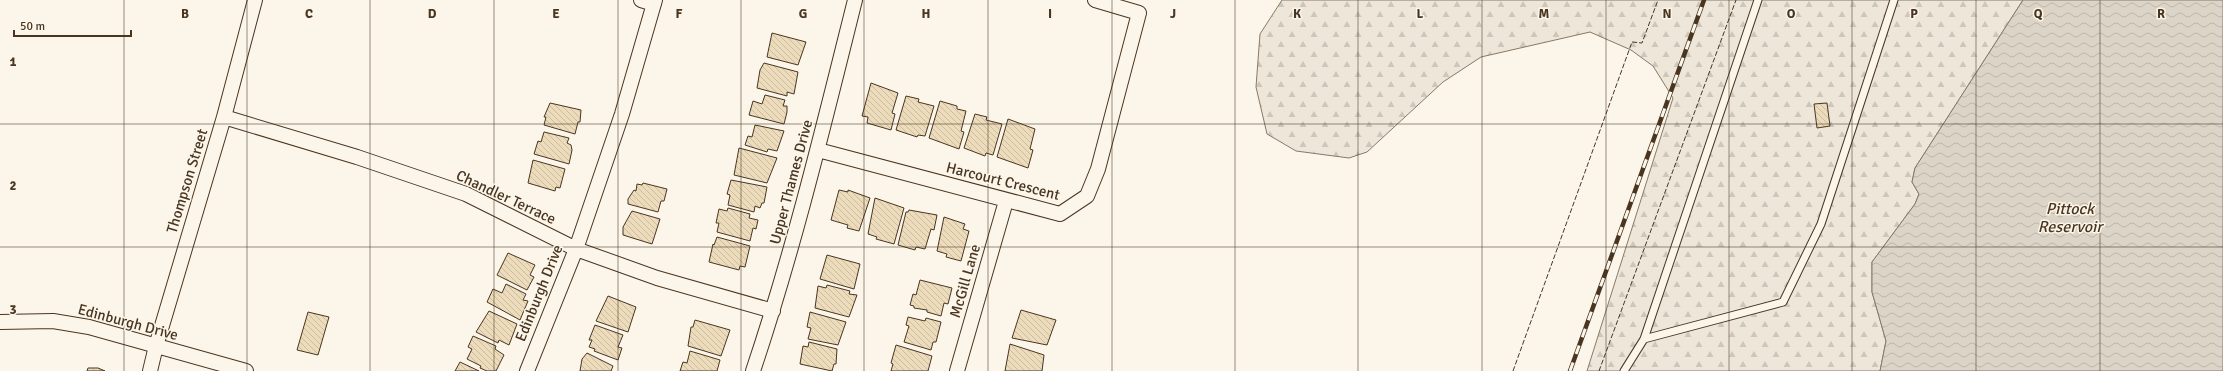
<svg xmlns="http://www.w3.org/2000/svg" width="2223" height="371" font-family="Signika,sans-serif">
  <defs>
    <pattern id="forest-firs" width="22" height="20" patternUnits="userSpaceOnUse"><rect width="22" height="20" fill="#ede6d9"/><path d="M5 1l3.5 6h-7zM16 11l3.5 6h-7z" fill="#cdc6ba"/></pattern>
    <pattern id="water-waves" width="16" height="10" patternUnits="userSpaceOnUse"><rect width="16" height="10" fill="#dcd4c6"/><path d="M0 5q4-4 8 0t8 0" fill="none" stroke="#beb7aa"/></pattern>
    <pattern id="building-back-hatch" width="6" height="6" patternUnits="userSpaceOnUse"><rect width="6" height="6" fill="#ecdcbc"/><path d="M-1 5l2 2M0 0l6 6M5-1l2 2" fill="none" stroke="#ccbda1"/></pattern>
  </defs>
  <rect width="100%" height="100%" fill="#fbf6e9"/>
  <path fill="url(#forest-firs)" stroke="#887966" d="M1282,0H2023L1915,168L1912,182L1919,194L1915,204L1872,262V292L1886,341L1880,371H1587L1673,98L1653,66L1631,50L1590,32L1481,57L1443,82L1367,152L1349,158L1296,151L1267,134L1256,87L1260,34Z"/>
  <path fill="url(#water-waves)" stroke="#887966" d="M2023,0H2223V371H1880L1886,341L1872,292V262L1915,204L1919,194L1912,182L1915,168Z"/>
  <path fill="url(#building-back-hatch)" stroke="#4a3520" d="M772,33L806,42L798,65L767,57Z
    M764,63L798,72L794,94L787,92V96L757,88L760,70Z
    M871,83L898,93L892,113L895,114L891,130L867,123L868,117L862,116Z
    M765,95L785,100L783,106H787V112L784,124L749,115L753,101L762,104Z
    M906,96L919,99L918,102L934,106L925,136L918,135L917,137L896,130Z
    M940,101L957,106V109L966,111L961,131L964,132L959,149L929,138Z
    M550,103L581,110L580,122H578L575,134L544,125L546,117H544Z
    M1827,103L1830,126L1817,128L1814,104Z
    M975,114L987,117L986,120L1002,124L993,155L986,153L985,156L964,148Z
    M1008,119L1035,129L1030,149L1033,150L1028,168L997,157Z
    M755,125L784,131L777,151L768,149L767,152L745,145L748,136L752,137Z
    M544,132L569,138L567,143L571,145L572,150L569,164L534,154L538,141L541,142Z
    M739,148L777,158L767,183L734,175Z
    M533,160L565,169L560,188L556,187L555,191L528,183Z
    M731,180L767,187L764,203H762L760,208L755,206L754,212L728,205L730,195L727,194Z
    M643,183L667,189L664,201H661L658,212L628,204V199L634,190L636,191L637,184L642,185Z
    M839,190L848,192V190L870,198L859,231L847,228L848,225L831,220Z
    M875,198L904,208L894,244L876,239L877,237L868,234Z
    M728,208L750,214L749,218L758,220L756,229L753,228L750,241L717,232L719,223H716L719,209L727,211Z
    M909,210L937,215L934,230L931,229L925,249L916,247L915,250L898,245L906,212H908Z
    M632,211L660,219L652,244L623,235V227Z
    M944,217L965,224L963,229L969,231L961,261L946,257L947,254L937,251Z
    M717,237L750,246L745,267L740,266L739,270L709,262L713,244L714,245Z
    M508,253L535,265L530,275L534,277L527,290L497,275Z
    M827,255L860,264L854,289L820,279Z
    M920,280L952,288L948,304L944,303L941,316L927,312V310L914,308V306L910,305L913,294L916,295Z
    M506,284L526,294L523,300L528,301L520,320L487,302L493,289L502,293Z
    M827,285L850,291L849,294L857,295L849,317L815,308L818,286L826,288Z
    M608,296L636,307L628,332L596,321Z
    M1021,310L1056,320L1047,345L1012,338Z
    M489,311L517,324L509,345L499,340L498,343L476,332Z
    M308,312L329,317L318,355L297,350Z
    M810,312L846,322L838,345L808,339L811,328L807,327Z
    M908,317L925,321L926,318L941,322L936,342H933L931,350L904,342L909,326L906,325Z
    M695,320L730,330L721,356L688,346L691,327H693Z
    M595,325L623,335L618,347L622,348L618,360L594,351L595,349L589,347L592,340H589Z
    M473,336L496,346L495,349L504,355L496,371H487L480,368L481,366L467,359L472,349L468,347Z
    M809,342L837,349L836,364H834L832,371L800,364L803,346L808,347Z
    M1010,344L1044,355L1042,371H1005Z
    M896,345L932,356L928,371H891L893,364L891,363Z
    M690,351L720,360L717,371H680L683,362L687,363Z
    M587,353L613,366L611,371H580L582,359Z
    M460,362L479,371H455Z
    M88,368H98L105,371H87Z"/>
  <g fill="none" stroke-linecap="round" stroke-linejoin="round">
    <defs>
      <path id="lane" d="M1644,339L1783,302L1821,224L1894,0
        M1624,371L1644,339L1758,0"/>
      <path id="street" d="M641,0L654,4
        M224,117L357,157L466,194L576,249L657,278L773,311
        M818,150L1060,214L1087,196L1098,169L1139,13L1095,0
        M0,322L53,321L89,327L246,371
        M150,371L156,346L224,117L255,0
        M527,371L576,249L622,114L655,0
        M753,371C794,249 824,124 855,0
        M957,371L1006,201"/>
    </defs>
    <use href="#lane" stroke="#4a3520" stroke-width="9"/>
    <use href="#street" stroke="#4a3520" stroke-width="16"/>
    <use href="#lane" stroke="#fbf6e9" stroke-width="7"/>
    <use href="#street" stroke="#fbf6e9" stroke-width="14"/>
    <defs>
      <path id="rail" d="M1570,371L1704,0"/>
    </defs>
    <use href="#rail" stroke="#4a3520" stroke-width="4.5"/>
    <use href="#rail" stroke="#fbf6e9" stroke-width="3" stroke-dasharray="9" stroke-linecap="butt"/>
    <path stroke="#4a3520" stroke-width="1" stroke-dasharray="5 2" stroke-linecap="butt" d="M1513,371L1632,42L1642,43L1658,0
      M1599,371L1736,0"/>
  </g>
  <path fill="none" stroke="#4a3520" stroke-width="1" stroke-opacity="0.55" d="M124,0V371M247,0V371M370,0V371M494,0V371M618,0V371M741,0V371M864,0V371M988,0V371M1112,0V371M1235,0V371M1358,0V371M1482,0V371M1606,0V371M1729,0V371M1852,0V371M1976,0V371M2100,0V371M0,124H2223M0,247H2223"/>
  <g text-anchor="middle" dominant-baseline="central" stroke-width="3" stroke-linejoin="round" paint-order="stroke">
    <g font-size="15" fill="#4a3520" stroke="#fbf6e9">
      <text transform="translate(187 181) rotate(-73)">Thompson Street</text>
      <text transform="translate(1003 181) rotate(14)">Harcourt Crescent</text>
      <text transform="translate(791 182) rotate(-75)">Upper Thames Drive</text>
      <text transform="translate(506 197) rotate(25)">Chandler Terrace</text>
      <text transform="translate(965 281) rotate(-74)">McGill Lane</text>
      <text transform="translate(539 293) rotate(-68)">Edinburgh Drive</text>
      <text transform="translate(128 322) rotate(15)">Edinburgh Drive</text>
    </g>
    <g font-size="16" font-style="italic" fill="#4a3520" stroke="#fbf6e9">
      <text x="2070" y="209">Pittock<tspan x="2070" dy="18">Reservoir</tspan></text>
    </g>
  </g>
  <g font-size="13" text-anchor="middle" font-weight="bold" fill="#4a3520" stroke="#fbf6e9" stroke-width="3" stroke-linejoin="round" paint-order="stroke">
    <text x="185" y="18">B</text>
    <text x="309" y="18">C</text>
    <text x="432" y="18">D</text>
    <text x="556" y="18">E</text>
    <text x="679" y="18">F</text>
    <text x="803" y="18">G</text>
    <text x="926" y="18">H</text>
    <text x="1050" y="18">I</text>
    <text x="1173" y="18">J</text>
    <text x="1297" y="18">K</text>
    <text x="1420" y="18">L</text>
    <text x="1544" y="18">M</text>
    <text x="1667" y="18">N</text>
    <text x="1791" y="18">O</text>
    <text x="1914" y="18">P</text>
    <text x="2038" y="18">Q</text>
    <text x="2161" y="18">R</text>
    <text x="13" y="66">1</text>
    <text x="13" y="190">2</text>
    <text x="13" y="314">3</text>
  </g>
  <path d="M14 30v6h117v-6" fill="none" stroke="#4a3520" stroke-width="2"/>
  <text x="20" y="30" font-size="12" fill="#4a3520" stroke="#fbf6e9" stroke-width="3" paint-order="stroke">50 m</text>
</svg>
